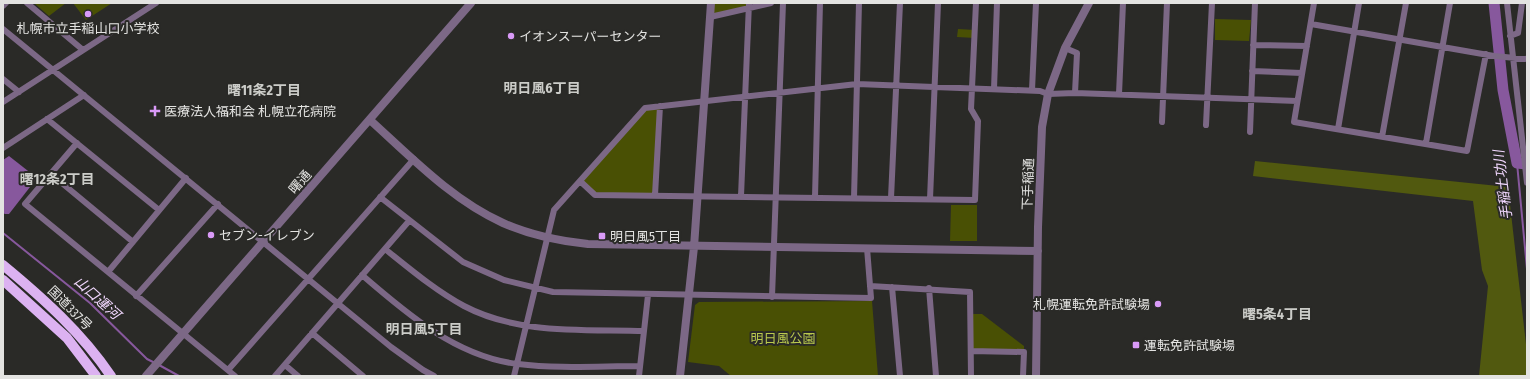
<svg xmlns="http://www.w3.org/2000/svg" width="1530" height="379" font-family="'Fira Sans Condensed','Noto Sans JP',sans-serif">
  <rect width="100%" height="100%" fill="#2a2a27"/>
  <path fill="#495004" d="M34,3H66L49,16Z
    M73,3H112L86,20Z
    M711,3H749V8L710,17Z
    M1215,19L1251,20L1249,41L1215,40Z
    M958,29L975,30V38L957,37Z
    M660,106L655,195H595L580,181L645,108Z
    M951,205H977V241H950Z
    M872,301L878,376H731L719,366L688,362L695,305L699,302Z
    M970,314H982L1024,346V352L971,351Z"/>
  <path fill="#51590f" d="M1255,161L1508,187L1527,353V376H1479L1488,286L1482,270L1473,201L1253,176Z"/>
  <path fill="#87589d" d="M9,156L37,178L9,214H5L3,213V160Z"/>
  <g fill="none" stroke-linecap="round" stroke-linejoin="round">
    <path stroke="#87589d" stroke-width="2" d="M1517,163L1527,269
      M3,233L90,303L147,359L155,363
      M159,365L179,376"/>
    <path stroke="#87589d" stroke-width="11" d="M1494,3L1503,90L1517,163L1527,164"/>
    <path stroke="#7c6886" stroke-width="6" d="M27,3L83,50
      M1314,3L1294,122L1467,151L1486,54
      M1507,3L1527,183
      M3,6L6,3
      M710,17L771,3
      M1311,24L1494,56L1527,59
      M3,29L391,347L423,370L434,376
      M1510,36L1518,33L1522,3
      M1253,45L1307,46
      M1065,48L1077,53L1075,93
      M1252,71L1302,73
      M3,79L19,92
      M994,89L997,3
      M1032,90L1036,3
      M1119,94L1123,3
      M3,102L156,3
      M47,119L159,210
      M1162,122L1167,3
      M1206,125L1212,3
      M1338,129L1359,3
      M1250,132L1255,3
      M1382,137L1406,3
      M77,143L25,204L235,376
      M1426,143L1450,3
      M3,148L84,95
      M51,174L133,242
      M580,181L595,195L975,200L978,121L971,109L976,3
      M655,195L660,106
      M741,196L749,3
      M380,197L463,262L504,280L553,292L871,298L867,248
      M815,197L820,3
      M854,198L859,3
      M891,198L900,3
      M930,199L938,3
      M385,249C410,269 436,291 464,306C519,335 584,329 644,331
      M108,272L186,178
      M362,275C407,314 457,357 518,364C558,369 600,366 640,366
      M870,286L970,292L971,376
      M892,287L900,376
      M929,288L936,376
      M136,296L218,204
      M772,297L783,3
      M312,333L363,376
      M971,351L1024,352L1023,376
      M285,365L298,376
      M228,370L414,159
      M275,376L409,221
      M514,376L554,210L645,108L857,84L1040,91L1048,94L1075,93L1297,101
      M639,376L648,295"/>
    <path stroke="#7c6886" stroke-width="8" d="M370,120C411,157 452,200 503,223C530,235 559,241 588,244L1038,251
      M146,376L471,3
      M680,376L694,247L711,3
      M1036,376L1038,227L1042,127L1048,94L1065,48L1089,3"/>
    <path stroke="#dcb2f1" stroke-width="10" d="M3,265C43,298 82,333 111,376
      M3,280L67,338L96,376"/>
  </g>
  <g fill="#d99af7" stroke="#2a2a27" stroke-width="1.5">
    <circle cx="88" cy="14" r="4"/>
    <circle cx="511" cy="36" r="4"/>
    <path d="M153 105h4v4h4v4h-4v4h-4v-4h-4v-4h4z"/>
    <circle cx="211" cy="235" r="4"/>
    <rect x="598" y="232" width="8" height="8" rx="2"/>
    <circle cx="1158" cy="304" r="4"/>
    <rect x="1132" y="341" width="8" height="8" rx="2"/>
  </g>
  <g text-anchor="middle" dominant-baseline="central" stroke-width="4" stroke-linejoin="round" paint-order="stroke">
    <g font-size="13" fill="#e3e3e1" stroke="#2a2a27" text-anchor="start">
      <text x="88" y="28" text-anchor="middle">札幌市立手稲山口小学校</text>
      <text x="519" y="36">イオンスーパーセンター</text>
      <text x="164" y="111">医療法人福和会 札幌立花病院</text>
      <text x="219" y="235">セブン-イレブン</text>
      <text x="610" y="236">明日風5丁目</text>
      <text x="1150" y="304" text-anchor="end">札幌運転免許試験場</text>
      <text x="1144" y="345">運転免許試験場</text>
    </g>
    <g font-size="13" fill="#e3e3e1" stroke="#2a2a27">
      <text transform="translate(300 182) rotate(-49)">曙通</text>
      <text transform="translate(1028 184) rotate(-88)">下手稲通</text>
      <text transform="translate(70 308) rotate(45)">国道337号</text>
    </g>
    <g font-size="13" fill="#bac94e" stroke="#2a2a27">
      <text x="783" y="338">明日風公園</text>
    </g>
    <g font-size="14" font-weight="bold" fill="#cbccc8" stroke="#2a2a27">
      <text x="542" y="88">明日風6丁目</text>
      <text x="264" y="90">曙11条2丁目</text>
      <text x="57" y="179">曙12条2丁目</text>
      <text x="1277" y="314">曙5条4丁目</text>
      <text x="424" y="329">明日風5丁目</text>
    </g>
    <g font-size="14" font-style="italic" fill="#f2d8ff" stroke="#2a2a27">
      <text transform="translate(1503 185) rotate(-97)">手稲土功川</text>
      <text transform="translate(97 298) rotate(42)">山口運河</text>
    </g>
  </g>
  <rect width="1530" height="379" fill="none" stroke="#e3e3e1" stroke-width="8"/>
</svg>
